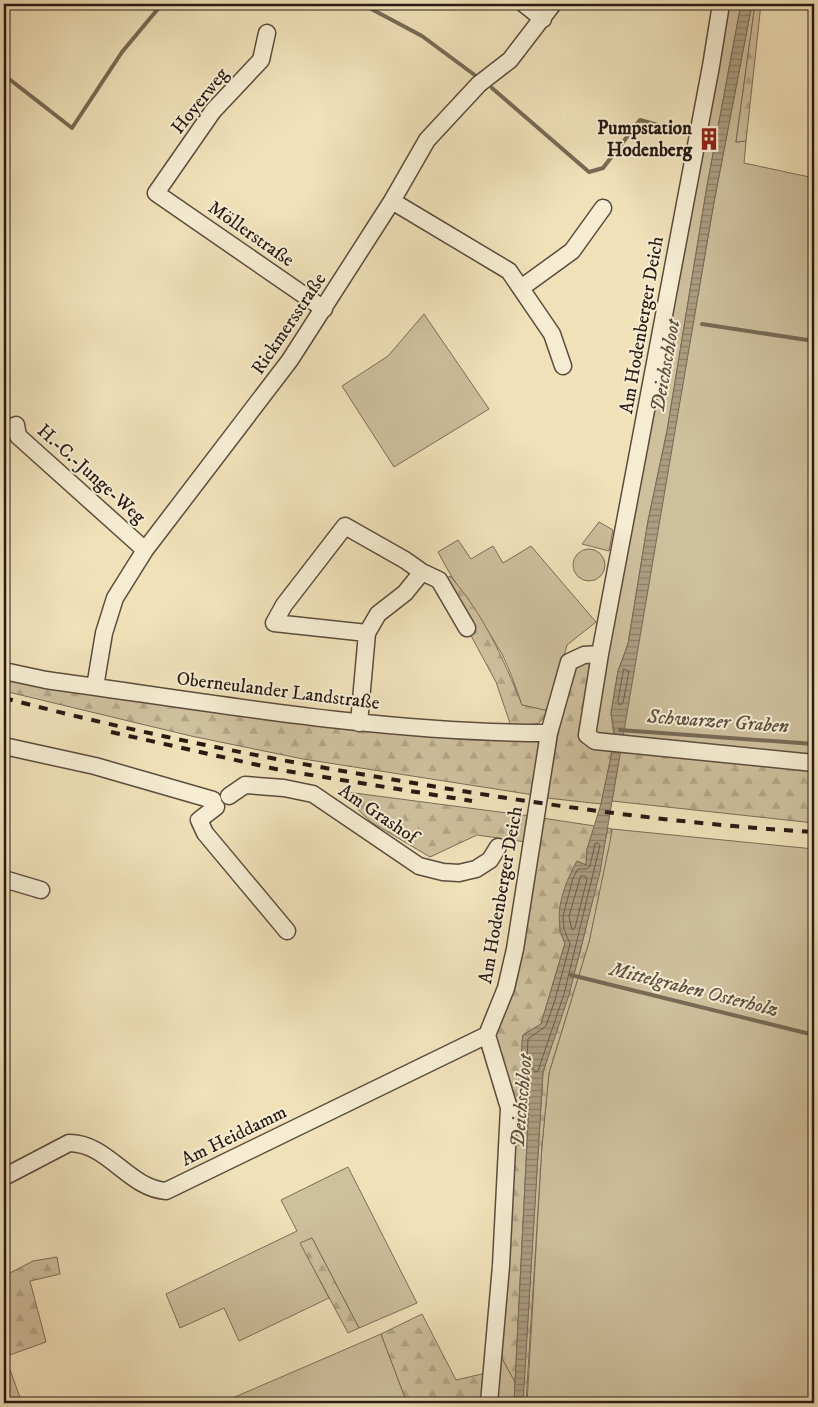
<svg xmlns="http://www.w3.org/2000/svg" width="818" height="1407" font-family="'IM FELL DW Pica',serif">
  <defs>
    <pattern id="forest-firs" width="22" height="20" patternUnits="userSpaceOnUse" patternTransform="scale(1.25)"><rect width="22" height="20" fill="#cebf9d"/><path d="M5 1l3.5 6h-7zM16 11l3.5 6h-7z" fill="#b1a486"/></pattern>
    <pattern id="water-rules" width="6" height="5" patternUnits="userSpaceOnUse" patternTransform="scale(1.25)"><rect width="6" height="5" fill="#ac9d81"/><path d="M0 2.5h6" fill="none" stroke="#8c7f68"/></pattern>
  </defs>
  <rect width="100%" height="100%" fill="#f0e1b9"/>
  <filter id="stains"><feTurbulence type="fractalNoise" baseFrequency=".004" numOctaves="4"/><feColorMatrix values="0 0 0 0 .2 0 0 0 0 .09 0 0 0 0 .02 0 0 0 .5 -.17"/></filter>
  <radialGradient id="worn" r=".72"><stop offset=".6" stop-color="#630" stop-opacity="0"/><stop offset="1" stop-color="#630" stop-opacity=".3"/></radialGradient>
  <path fill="#cebf9d" stroke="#7c6c58" d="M728,4H741L707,186L667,431L648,521L628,644L618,671L611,713L614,736L599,735L595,731L596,712Z
    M752,4H755L736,142L746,141L744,163L814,178V756L621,738L714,202Z
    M424,314L489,409L394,467L342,386L388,356Z
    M599,522L613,530L609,551L582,544Z
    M458,540L471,559L493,546L503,563L531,546L596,622L567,645L549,711L522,705C516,688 510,670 502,654C482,619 456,588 438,552Z
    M573 565a16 16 0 1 1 32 0a16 16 0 1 1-32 0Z
    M612,829L814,849V1403H523V1396L527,1403L542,1145L549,1073L589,942Z
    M348,1167L417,1303L359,1328L312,1238L301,1244L329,1298L239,1341L224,1308L180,1328L166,1294L297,1231L281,1200Z
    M381,1334L407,1403H221Z
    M498,1351L515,1382L514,1403H494Z
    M5,1356L22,1403H4Z"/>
  <path fill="url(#forest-firs)" stroke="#7c6c58" d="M755,4H761L746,141L736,142Z
    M450,576C483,613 504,660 522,705L549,711L539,723L512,729L496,682L442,582Z
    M588,663L593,666L582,742L613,747L601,804L547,798L568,676L575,664Z
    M4,676L537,738L543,744L534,795L303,759L191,736L4,691Z
    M621,747L814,769V823L612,801Z
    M339,791L530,816L526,842L477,835L430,857L371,822Z
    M542,818L595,826L587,849L586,865L577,861L559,930L565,943L541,1024L523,1035L522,1061L529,1071L530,1084L515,1382L498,1351L515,1110L496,1047L495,1030Z
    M608,828L612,829L610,842L589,942L549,1073L542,1145L526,1403L523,1396L543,1072L580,953Z
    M312,1238L359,1328L348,1333L300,1243Z
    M57,1257L60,1274L30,1281L46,1342L4,1357V1276L33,1261Z
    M422,1314L456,1380L486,1373L484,1403H407L381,1334Z"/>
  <path fill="url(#water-rules)" stroke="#786955" d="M741,4H752L714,202L600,872L569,995L543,1072L523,1403H514L530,1084C528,1063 518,1059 523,1035L541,1024L565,943C552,917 563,886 577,861L586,865L587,849L601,804L613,747L614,730L611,713L618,671L628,644L648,521L667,431L707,186Z"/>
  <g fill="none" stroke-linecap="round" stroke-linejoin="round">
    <path stroke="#6a5c4a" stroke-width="1" d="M624,669L629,671L623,703L620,705L618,702Z
      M598,843L600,845L564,994L538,1071L535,1072L527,1059L528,1039L546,1026L555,1000L570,944L564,929L563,916L573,878L578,869H586L590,866L595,844Z
      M581,876H585L587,879L575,928L572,930L569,917Z"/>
    <path stroke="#786955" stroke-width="4" d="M362,4L422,36L476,76
      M4,75L72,128L122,52L162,4
      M492,88L589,172L603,168L640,120L687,133
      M702,324L814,341
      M620,730L814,744
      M571,975L814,1035"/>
    <defs>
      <path id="minor" d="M524,4L543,19
        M721,4L711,66L600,654L587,735L595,741L814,763
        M267,33L261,60L213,111L156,193L324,309
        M392,201L509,271L552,334L563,366
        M521,288L572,251L603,208
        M16,425L18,436L145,550
        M367,633L274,623L284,605L345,526L405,560L422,572L439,580L467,628
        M4,671L46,680C213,703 380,733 549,733
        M95,687L104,633L115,598L145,550L290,360L392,201L427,140L479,84L510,60L553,4
        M359,723L367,633L378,614L405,593L422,572
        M4,746L95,766L213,800
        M229,796L245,785L284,788L313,794L419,866L443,872L459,873L476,869L490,860L498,847
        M216,807L199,820L205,833L287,931
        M4,879L41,890
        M4,1177L69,1143C108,1143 128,1188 166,1191L487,1035
        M489,1403L501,1266L509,1108L487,1035L506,988L515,949L549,733L569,662L584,655L600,654"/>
    </defs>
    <use href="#minor" stroke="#5b4c3d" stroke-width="19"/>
    <use href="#minor" stroke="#f5ecd2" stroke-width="16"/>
    <path stroke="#291a14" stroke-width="4" stroke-dasharray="9 9" stroke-linecap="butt" d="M4,698C137,733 272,760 408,782C543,805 678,824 814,832
      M111,732L280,770L472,801"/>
  </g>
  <defs>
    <symbol id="building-bare" viewBox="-9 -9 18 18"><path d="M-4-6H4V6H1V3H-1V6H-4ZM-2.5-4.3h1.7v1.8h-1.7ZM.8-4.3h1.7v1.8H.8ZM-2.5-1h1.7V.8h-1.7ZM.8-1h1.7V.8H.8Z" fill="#8f2418" stroke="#f5ecd2" stroke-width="2.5" paint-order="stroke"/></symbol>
  </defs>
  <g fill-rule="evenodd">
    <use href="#building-bare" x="693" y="123" width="32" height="32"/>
  </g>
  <g text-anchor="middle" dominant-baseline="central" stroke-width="4" stroke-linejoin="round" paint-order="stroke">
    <g font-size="19" fill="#291a14" stroke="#f5ecd2">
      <text transform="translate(200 101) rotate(-51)">Hoyerweg</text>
      <text transform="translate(251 234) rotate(35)">Möllerstraße</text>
      <text transform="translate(289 324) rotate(-56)">Rickmersstraße</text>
      <text transform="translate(642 325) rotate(-80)">Am Hodenberger Deich</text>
      <text transform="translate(91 474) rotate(42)">H.-C.-Junge-Weg</text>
      <text transform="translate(278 691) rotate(7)">Oberneulander Landstraße</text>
      <text transform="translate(378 814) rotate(34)">Am Grashof</text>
      <text transform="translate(501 895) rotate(-80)">Am Hodenberger Deich</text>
      <text transform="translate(234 1136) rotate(-26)">Am Heiddamm</text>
    </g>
    <g font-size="19" font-weight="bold" fill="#291a14" stroke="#f5ecd2" text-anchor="end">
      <text x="692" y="128">Pumpstation<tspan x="692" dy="22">Hodenberg</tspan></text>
    </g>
    <g font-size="20" font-style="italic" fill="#5d4e40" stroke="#f5ecd2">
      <text transform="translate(666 366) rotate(-80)">Deichschloot</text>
      <text transform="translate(718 722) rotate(4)">Schwarzer Graben</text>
      <text transform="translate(694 990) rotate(14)">Mittelgraben Osterholz</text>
      <text transform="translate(522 1101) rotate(-85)">Deichschloot</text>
    </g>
  </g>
  <rect width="818" height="1407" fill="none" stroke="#f0e1b9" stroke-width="20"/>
  <rect x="5" y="5" width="808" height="1397" fill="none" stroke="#291a14" stroke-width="2.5"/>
  <rect x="10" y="10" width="798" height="1387" fill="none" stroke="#291a14"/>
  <rect width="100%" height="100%" filter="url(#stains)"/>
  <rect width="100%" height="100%" fill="url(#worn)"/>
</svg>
